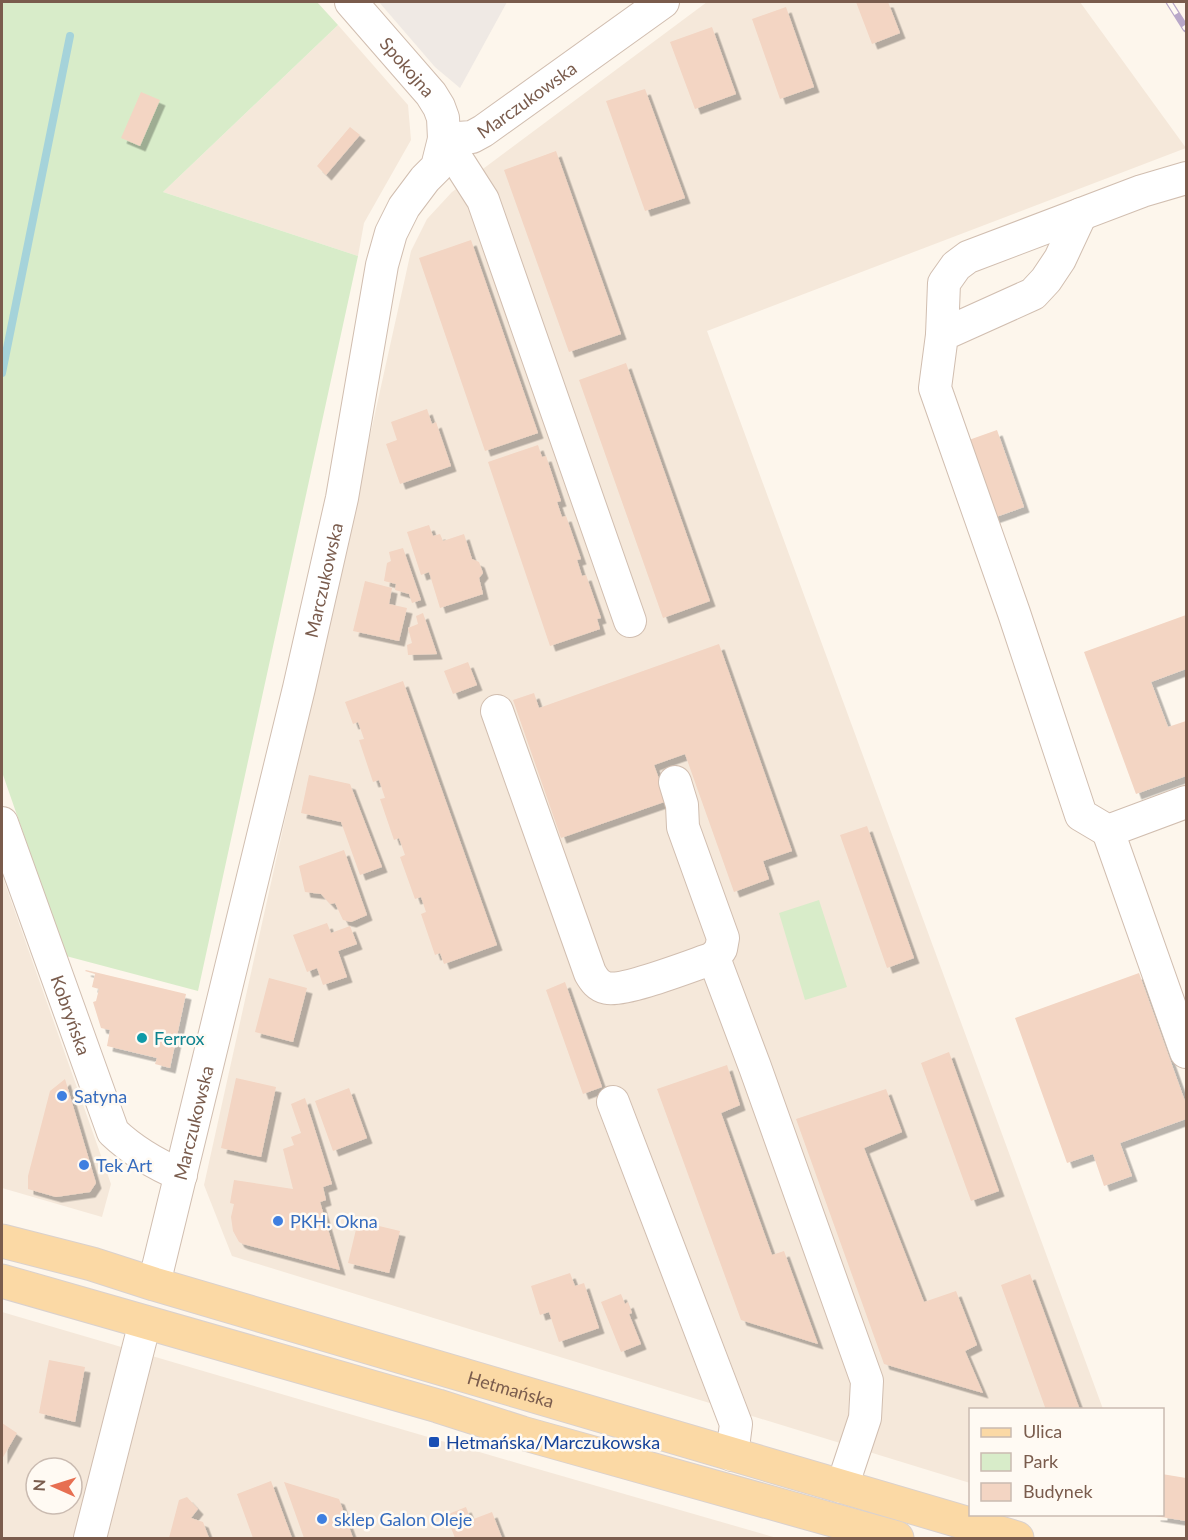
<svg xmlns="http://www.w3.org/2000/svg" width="1188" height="1540" font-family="Lato,sans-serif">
  <defs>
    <filter id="shadow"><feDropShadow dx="5.5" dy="5.5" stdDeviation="0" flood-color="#0004"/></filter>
  </defs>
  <rect width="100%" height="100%" fill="#fdf6ec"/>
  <path fill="#f5e8da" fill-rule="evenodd" d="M707,2H1080L1186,148L707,331L1103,1409L970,1410V1483L232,1256L204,1185L411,251L427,219L452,192Z
    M338,25L408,105L411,140L364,223L358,256L163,192Z
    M2,875L111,1184L102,1217L2,1188Z
    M2,1312L517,1463L777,1538H2ZM36,1468H72V1504H36Z"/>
  <path fill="#efe9e4" d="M379,2H507L460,88L435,67Z"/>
  <path fill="#d8ecc9" d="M2,2H317L338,25L163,192L358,256L198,991L66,956L2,772Z
    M819,900L847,987L805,1000L779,913Z"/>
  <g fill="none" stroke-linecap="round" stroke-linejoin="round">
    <path stroke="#a5d3da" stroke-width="8" d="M2,373L70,36"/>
  </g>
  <path fill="#f3d5c3" filter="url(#shadow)" d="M856,2H888L900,33L872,44Z
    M786,7L814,87L780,99L752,19Z
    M712,27L736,94L695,109L670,42Z
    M645,89L685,198L645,211L606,101Z
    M141,92L160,100L140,146L121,138Z
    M350,127L360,135L326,175L317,166Z
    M556,151L621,334L569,352L504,170Z
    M471,240L538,433L485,451L419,258Z
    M626,363L710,601L663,618L579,380Z
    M427,409L432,424L436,422L451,466L400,484L386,444L397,440L391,422Z
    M997,430L1024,507L993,518L966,441Z
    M538,445L542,457L546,456L561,501L557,502L562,517L566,516L581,559L577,560L582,576L586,575L601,618L597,619L600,629L550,646L488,462Z
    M429,525L433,536L440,534L443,541L464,534L472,559L479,562L483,573L479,578L483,594L440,608L429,572L421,575L407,532Z
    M403,548L421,600L412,603L409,594L395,590L396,584L384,581L387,563L391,561L389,552Z
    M365,581L392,588L389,604L407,608L399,641L353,631Z
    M423,613L437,654L408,655L407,645L412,643L408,628L418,624L416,616Z
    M1186,615V669L1151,682L1168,727L1186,721V776L1136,794L1084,652Z
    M719,644L792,851L763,861L769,879L734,892L685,754L654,765L667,801L561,838L513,700L534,693L539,708Z
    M468,662L477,685L453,694L444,671Z
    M403,681L497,945L444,964L440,953L435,955L421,914L426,912L421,897L415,899L400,857L405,855L399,838L394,840L380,799L385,798L379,780L373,782L359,740L364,739L358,722L353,724L345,702Z
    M309,775L350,784L382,867L360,875L341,822L301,813Z
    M867,826L914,958L887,968L840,835Z
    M344,850L367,915L351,922L343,920L335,903L330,904L321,894L305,892L299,866Z
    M327,923L331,933L350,926L357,944L338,951L347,977L323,985L317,968L307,972L293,935Z
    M86,970L186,994L170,1068L155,1064L157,1058L107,1046L110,1030L101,1028L93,1002L96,1001L99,989L92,987L95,974L85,971Z
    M1139,973L1186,1104V1119L1120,1143L1132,1176L1104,1186L1093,1154L1067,1163L1015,1018Z
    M269,978L307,988L293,1042L255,1032Z
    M565,982L602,1087L583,1094L546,990Z
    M949,1052L999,1191L971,1201L921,1063Z
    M727,1065L740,1105L721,1113L772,1255L784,1251L818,1344L741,1320L657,1089Z
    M236,1078L276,1087L261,1157L221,1148Z
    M65,1079L96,1183L90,1192L56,1197L28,1189V1176L50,1091Z
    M349,1088L367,1138L333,1151L315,1101Z
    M886,1089L902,1132L864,1148L924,1302L956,1291L977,1345L965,1351L983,1393L884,1364L796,1119Z
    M305,1098L332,1184L323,1187L326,1200L320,1202L340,1270L243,1244L239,1242L233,1231L231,1217L234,1204L230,1203L234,1180L293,1189L283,1149L294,1145L291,1137L301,1133L291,1104Z
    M358,1221L400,1231L389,1273L348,1263Z
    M570,1273L575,1286L584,1283L599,1328L559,1342L549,1312L540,1315L531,1286Z
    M1030,1274L1080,1410H1046L1001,1285Z
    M621,1294L625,1304L628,1302L632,1313L629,1314L641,1344L621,1352L601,1302Z
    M49,1360L85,1367L75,1422L39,1413Z
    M2,1423L17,1433L2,1459Z
    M1162,1474L1186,1478V1521L1155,1516V1515H1162Z
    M271,1481L292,1538H253L237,1494Z
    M284,1482L339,1499L353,1538H304Z
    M187,1497L198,1509L191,1518L203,1522L209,1538H169L179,1500Z
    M466,1507L471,1520L492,1512L502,1538H455L446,1515Z"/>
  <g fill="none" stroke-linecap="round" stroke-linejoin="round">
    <defs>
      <g id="minor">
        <path id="s1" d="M351,2L431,94L439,107L443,118L444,139L483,200L630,621"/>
        <path d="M1081,214L1060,259L1046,280L1033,294L942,335L935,388L1014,613L1081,815L1108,831L1186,802"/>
        <path d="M942,335L944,283L956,266L968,257L1142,191L1186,178"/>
        <path d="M497,711L590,973C594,980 598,986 607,988C625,992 693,965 714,958"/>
        <path d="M675,782L682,805L683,827L723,938L721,949L714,958L755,1067L867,1381L865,1418L842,1487"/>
        <path id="s2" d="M2,823L113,1132C133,1151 155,1164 181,1175"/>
        <path d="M1108,831L1186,1052"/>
        <path d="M613,1102L736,1424L732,1455"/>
        <path id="s3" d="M154,1284L299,688L342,498L382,265L391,233L404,207L425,179L437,167L444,139L472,137L483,131L663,2"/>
        <path d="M90,1538L145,1322"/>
      </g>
      <g id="major">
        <path id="s4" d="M2,1241L92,1264L154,1284L1017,1538"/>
        <path d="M2,1281L438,1406L522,1433L897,1538"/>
      </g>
    </defs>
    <use href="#minor" stroke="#d1beb0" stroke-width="34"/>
    <use href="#major" stroke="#dad1cd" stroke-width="35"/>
    <use href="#minor" stroke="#fff" stroke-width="32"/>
    <use href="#major" stroke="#fbd9a5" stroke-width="33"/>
    <defs>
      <path id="rail" d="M1169,2L1186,29"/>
    </defs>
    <use href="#rail" stroke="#b9a8c9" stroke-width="7"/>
    <use href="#rail" stroke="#fffaf3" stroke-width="4.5" stroke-dasharray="14" stroke-linecap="butt"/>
  </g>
  <circle fill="#0f9aa8" stroke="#fffaf3" stroke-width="2" cx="142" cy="1038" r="6"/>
  <g fill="#3f7fe0" stroke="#fffaf3" stroke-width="2">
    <circle cx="62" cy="1096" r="6"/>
    <circle cx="84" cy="1165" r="6"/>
    <circle cx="278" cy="1221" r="6"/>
    <circle cx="322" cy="1519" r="6"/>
  </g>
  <rect fill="#1a4fb4" stroke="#fffaf3" stroke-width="2" x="428" y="1436" width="12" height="12" rx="3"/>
  <g text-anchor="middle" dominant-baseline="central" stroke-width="5" stroke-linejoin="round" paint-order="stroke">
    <g font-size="18" fill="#7a5c4d" stroke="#fffaf3">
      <text stroke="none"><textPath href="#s1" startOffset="86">Spokojna</textPath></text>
      <text stroke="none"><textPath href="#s3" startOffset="1282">Marczukowska</textPath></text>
      <text stroke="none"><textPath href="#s3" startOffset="724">Marczukowska</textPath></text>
      <text stroke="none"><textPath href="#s2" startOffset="204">Kobryńska</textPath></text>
      <text stroke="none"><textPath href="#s3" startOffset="166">Marczukowska</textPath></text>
      <text stroke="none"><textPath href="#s4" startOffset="530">Hetmańska</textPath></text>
    </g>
    <g font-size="18" fill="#0d838f" stroke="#fffaf3" text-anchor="start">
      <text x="154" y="1038">Ferrox</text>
    </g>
    <g font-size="18" fill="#366cbe" stroke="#fffaf3" text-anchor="start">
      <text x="74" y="1096">Satyna</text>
      <text x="96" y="1165">Tek Art</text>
      <text x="290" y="1221">PKH. Okna</text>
      <text x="334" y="1519">sklep Galon Oleje</text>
    </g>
    <g font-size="18" fill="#164399" stroke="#fffaf3" text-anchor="start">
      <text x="446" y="1442">Hetmańska/Marczukowska</text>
    </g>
  </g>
  <rect width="1188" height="1540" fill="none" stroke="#7a5c4d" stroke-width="6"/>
  <rect x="969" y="1408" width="195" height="108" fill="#fffaf3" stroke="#cabbb1" stroke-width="1.5"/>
  <rect x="981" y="1428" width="30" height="9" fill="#fbd9a5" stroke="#cabbb1" stroke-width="1.5"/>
  <text x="1023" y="1438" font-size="18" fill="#7a5c4d">Ulica</text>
  <rect x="981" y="1453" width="30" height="18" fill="#d8ecc9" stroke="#cabbb1" stroke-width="1.5"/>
  <text x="1023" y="1468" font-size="18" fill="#7a5c4d">Park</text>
  <rect x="981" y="1483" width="30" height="18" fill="#f3d5c3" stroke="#cabbb1" stroke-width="1.5"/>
  <text x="1023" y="1498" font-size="18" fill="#7a5c4d">Budynek</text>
  <g transform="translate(54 1486) rotate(273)"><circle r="28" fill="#fffaf3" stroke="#cabbb1" stroke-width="1.5"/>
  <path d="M0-4.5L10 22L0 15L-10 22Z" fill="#e76f51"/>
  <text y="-9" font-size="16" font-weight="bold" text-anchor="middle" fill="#7a5c4d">N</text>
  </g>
</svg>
